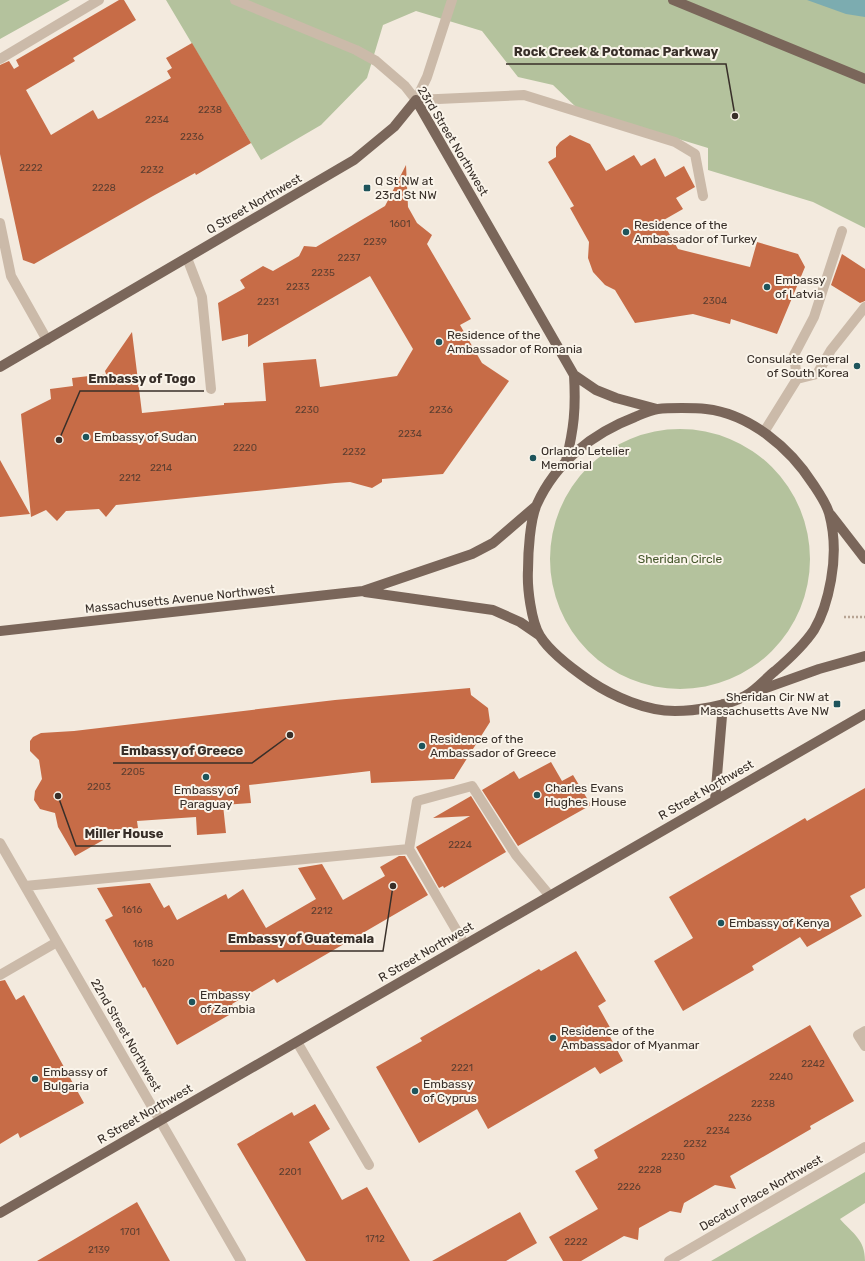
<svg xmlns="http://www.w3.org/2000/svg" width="865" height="1261" font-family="Rubik,sans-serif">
  <rect width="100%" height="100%" fill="#f3eade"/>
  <path fill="#b4c29d" d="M0,0H70L0,39Z
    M166,0H865V228L813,202L708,170V148L577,108L553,85L518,77L482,31L416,11L383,25L367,78L321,125L261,160Z
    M550 559a130 130 0 1 1 260 0a130 130 0 1 1-260 0Z
    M865,1172V1203L840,1219C853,1234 865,1239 865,1261H711Z"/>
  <path fill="#7cacb0" d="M807,0H865V17L846,14Z"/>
  <path fill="#c76c47" d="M119,0H124L136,20L73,58L75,61L26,90L51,135L93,110L98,119L101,118L171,78L167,71L172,68L166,58L192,43L251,143L196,175L195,173L153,196L34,264L23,260L0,154V65L9,61L14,69L19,66L16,60Z
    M570,135L590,144L606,171L634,155L641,166L655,158L665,177L684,166L695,187L676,198L683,209L662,221L678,249L750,267L757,242L798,254L805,267L777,334L731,319L730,324L693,314L635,323L615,290L605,285L593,272L588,258L589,242L570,208L574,206L548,162L556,157V147L560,142Z
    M406,165L408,207L417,223L432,235L427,244L471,319L460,325L482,363L509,381L443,474L382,479V482L372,488L350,482L335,483L116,505L106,517L99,509L66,511L57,521L46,510L31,517L21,414L51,399L50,389L73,386L72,378L106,374L105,371L132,332L142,413L224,405V403L266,401L263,363L316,359L320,387L397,376L413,349L370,276L248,347V334L222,341L218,303L245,288L240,280L263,266L273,271L299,256L304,246L316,247L385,206Z
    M842,254L865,269V301L860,303L831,285Z
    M0,460L30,514L0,517Z
    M470,688L471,695L488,708L490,722L454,779L371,783L370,771L249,785L251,803L223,805L226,833L197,835L196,817L137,821L138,828L121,830L75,856L58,827L55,813L40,809L34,800L35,791L42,779L39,760L30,751V741L33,737L41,733L74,731L335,700Z
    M551,762L562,781L573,775L591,805L518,846L482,790L514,771L519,779Z
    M865,788V888L850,896L862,916L807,947L800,937L752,966L754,970L683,1011L654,961L693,938L669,897L805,818L807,821Z
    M471,796L506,852L444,888L443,886L439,888L416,847L470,816L433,818Z
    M399,856H405L428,895L277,983L274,979L232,1004L236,1011L177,1045L145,987L143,988L105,920L113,916L97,888L150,883L164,908L169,905L177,920L226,894L228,899L243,889L266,928L316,899L298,868L322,864L343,900L385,876L380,867Z
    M576,951L606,1001L598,1006L612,1031L608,1033L623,1061L600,1074L595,1067L488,1129L477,1109L419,1143L376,1067L422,1041L420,1038L539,969L541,971Z
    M5,980L16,1000L24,995L84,1103L20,1138L18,1133L0,1144V981Z
    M810,1025L854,1101L810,1126L811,1129L730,1176L736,1189L715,1185L684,1203L681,1213L670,1211L639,1228L638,1240L624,1236L581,1261H563L549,1237L598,1209L575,1171L598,1158L594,1150Z
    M315,1104L330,1129L309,1142L342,1200L367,1187L410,1261H306L237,1144L292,1112L294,1116Z
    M137,1202L170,1261H37L73,1240Z
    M520,1212L537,1243L506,1261H432Z"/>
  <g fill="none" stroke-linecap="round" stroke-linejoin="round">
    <path stroke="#b7a493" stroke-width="2.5" stroke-dasharray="2 2" stroke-linecap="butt" d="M844,617H865"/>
    <path stroke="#cbbaa9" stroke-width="10" d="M235,0L356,50L376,61L405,86L416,100
      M0,59L99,0
      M416,100L524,95L675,142L695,154L703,196
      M416,100L427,77L452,0
      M0,223L11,276L47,340
      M187,258L202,297L211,389
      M797,379L817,374L831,350L865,307
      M764,432L797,379L794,355L814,317L842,231
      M0,843L241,1261
      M409,849L417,801L472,786L516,855L550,896
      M25,886L409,849L465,945
      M0,975L57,942
      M865,1031L858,1035L865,1046
      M297,1042L369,1165
      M669,1261L865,1147"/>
    <path stroke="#7a665a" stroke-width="10" d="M673,0L865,79
      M0,367L354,160L394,127L416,100L574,375L596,390L616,398L657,409
      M682,408C690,408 698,408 706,409C750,414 790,448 813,484C819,493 826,503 829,513C835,535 835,558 831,580C828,597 823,615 814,630C804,645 789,659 775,671C765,679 756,690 745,696C727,706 695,711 675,711C646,711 614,697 590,681C574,670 550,652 540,636C531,621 527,587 528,570C528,553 530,519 537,504C556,462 593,433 635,417C642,414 650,410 658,409C665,408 674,408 682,408Z
      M566,461C574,428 576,409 574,375
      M831,515L865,559
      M365,592L493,610L520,622L539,635
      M0,631L363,591L472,554L493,543L536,506
      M752,693L819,669L865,656
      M715,800L723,704
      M0,1213L865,714"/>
  </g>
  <g fill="#1e545b" stroke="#faf4ea" stroke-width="1.5">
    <rect x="363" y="184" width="8" height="8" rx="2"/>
    <circle cx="626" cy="232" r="4"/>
    <circle cx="767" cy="287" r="4"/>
    <circle cx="439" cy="342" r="4"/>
    <circle cx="857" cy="366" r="4"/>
    <circle cx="86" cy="437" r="4"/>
    <circle cx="533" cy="458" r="4"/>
    <rect x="833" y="700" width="8" height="8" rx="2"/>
    <circle cx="422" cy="746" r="4"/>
    <circle cx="206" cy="777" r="4"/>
    <circle cx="537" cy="795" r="4"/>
    <circle cx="721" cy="923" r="4"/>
    <circle cx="192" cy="1002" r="4"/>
    <circle cx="553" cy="1038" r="4"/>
    <circle cx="35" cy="1079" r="4"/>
    <circle cx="415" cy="1091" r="4"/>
  </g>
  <g text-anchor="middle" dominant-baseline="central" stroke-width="4" stroke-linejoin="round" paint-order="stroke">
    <g font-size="10" fill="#5c3e30">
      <text x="210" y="110">2238</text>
      <text x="157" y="120">2234</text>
      <text x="192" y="137">2236</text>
      <text x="31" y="168">2222</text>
      <text x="152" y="170">2232</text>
      <text x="104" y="188">2228</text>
      <text x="400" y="224">1601</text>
      <text x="375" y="242">2239</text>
      <text x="349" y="258">2237</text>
      <text x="323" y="273">2235</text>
      <text x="298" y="287">2233</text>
      <text x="715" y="301">2304</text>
      <text x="268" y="302">2231</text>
      <text x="307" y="410">2230</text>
      <text x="441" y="410">2236</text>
      <text x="410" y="434">2234</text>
      <text x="245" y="448">2220</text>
      <text x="354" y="452">2232</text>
      <text x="161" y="468">2214</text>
      <text x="130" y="478">2212</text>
      <text x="133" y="772">2205</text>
      <text x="99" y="787">2203</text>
      <text x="460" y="845">2224</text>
      <text x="132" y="910">1616</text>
      <text x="322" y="911">2212</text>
      <text x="143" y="944">1618</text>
      <text x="163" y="963">1620</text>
      <text x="813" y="1064">2242</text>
      <text x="462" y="1068">2221</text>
      <text x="781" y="1077">2240</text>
      <text x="763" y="1104">2238</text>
      <text x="740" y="1118">2236</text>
      <text x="718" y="1131">2234</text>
      <text x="695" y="1144">2232</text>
      <text x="673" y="1157">2230</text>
      <text x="650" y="1170">2228</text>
      <text x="290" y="1172">2201</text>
      <text x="629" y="1187">2226</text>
      <text x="130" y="1232">1701</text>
      <text x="375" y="1239">1712</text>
      <text x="576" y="1242">2222</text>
      <text x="99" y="1250">2139</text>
    </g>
    <g font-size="12" fill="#382f29" stroke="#faf4ea">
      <text transform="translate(453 141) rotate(59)">23rd Street Northwest</text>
      <text transform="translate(254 204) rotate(-30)">Q Street Northwest</text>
      <text transform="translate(180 599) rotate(-6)">Massachusetts Avenue Northwest</text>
      <text transform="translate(706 790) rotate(-30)">R Street Northwest</text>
      <text transform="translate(426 952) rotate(-30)">R Street Northwest</text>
      <text transform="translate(126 1035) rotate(60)">22nd Street Northwest</text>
      <text transform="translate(145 1114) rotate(-30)">R Street Northwest</text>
      <text transform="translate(761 1193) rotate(-30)">Decatur Place Northwest</text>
    </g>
    <g font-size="12" fill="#382f29" stroke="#faf4ea" text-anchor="start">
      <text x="375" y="181">Q St NW at<tspan x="375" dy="14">23rd St NW</tspan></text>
      <text x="634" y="225">Residence of the<tspan x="634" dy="14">Ambassador of Turkey</tspan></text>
      <text x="775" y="280">Embassy<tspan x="775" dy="14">of Latvia</tspan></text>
      <text x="447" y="335">Residence of the<tspan x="447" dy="14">Ambassador of Romania</tspan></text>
      <text x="849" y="359" text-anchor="end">Consulate General<tspan x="849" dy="14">of South Korea</tspan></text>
      <text x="94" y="437">Embassy of Sudan</text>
      <text x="541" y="451">Orlando Letelier<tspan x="541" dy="14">Memorial</tspan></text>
      <text x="829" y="697" text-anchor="end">Sheridan Cir NW at<tspan x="829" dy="14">Massachusetts Ave NW</tspan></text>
      <text x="430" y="739">Residence of the<tspan x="430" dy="14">Ambassador of Greece</tspan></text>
      <text x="545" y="788">Charles Evans<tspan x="545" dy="14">Hughes House</tspan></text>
      <text x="206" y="790" text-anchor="middle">Embassy of<tspan x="206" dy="14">Paraguay</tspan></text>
      <text x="729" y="923">Embassy of Kenya</text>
      <text x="200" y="995">Embassy<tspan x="200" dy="14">of Zambia</tspan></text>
      <text x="561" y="1031">Residence of the<tspan x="561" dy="14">Ambassador of Myanmar</tspan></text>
      <text x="43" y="1072">Embassy of<tspan x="43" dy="14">Bulgaria</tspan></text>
      <text x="423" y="1084">Embassy<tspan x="423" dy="14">of Cyprus</tspan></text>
    </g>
    <g font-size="12" fill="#45572c" stroke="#faf4ea">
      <text x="680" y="559">Sheridan Circle</text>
    </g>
  </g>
  <path fill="none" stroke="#382f29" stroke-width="1.5" d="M735 116L726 64H506M59 440L80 391H204M290 735L252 763H113M58 796L76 846H171M393 886L383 951H220"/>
  <g fill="#382f29" stroke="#faf4ea" stroke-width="1.5">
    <circle cx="735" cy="116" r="4"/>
    <circle cx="59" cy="440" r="4"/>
    <circle cx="290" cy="735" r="4"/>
    <circle cx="58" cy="796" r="4"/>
    <circle cx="393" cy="886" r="4"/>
  </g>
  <g font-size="13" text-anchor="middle" font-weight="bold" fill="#382f29" stroke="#faf4ea" stroke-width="4" stroke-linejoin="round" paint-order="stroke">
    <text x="616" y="56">Rock Creek &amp; Potomac Parkway</text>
    <text x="142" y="383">Embassy of Togo</text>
    <text x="182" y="755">Embassy of Greece</text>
    <text x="124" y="838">Miller House</text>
    <text x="301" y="943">Embassy of Guatemala</text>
  </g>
</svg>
